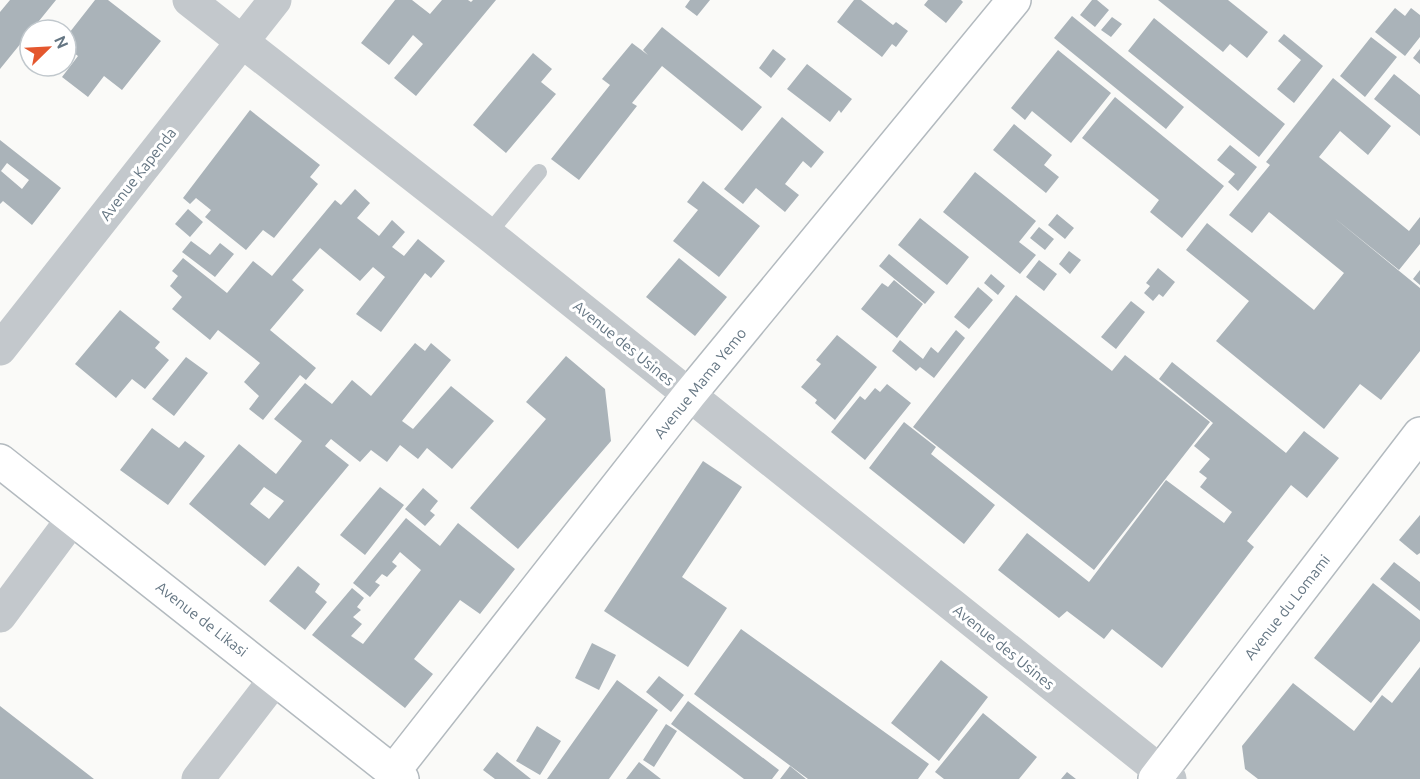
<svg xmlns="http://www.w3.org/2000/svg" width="1420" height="779" font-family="Ubuntu,sans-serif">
  <rect width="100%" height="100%" fill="#fafaf8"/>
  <path fill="#aab3b9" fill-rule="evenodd" d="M10,0H56L0,69V12Z
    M95,0H108L161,41L122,90L104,76L88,97L62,77L78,56L66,47V37Z
    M395,0H412L430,14L442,0H468L471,2L473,0H496L416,96L394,78L423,44L413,35L389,65L361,43Z
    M690,0H710L697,16L685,7Z
    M854,0H861L893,25L896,22L908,31L896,47L892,44L882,57L837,22Z
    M928,0H961L963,2L946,23L924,5Z
    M1092,0H1097L1109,10L1095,27L1080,15Z
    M1158,0H1228L1268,32L1247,58L1230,44L1223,52Z
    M1395,8L1405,16L1411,8L1420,15V37L1405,56L1375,32Z
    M1072,16L1184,107L1166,129L1054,38Z
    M1112,17L1122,24L1111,37L1101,30Z
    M1154,18L1285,124L1259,157L1128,51Z
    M662,27L762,107L742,131L662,66L632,103L637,106L579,180L551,159L610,85L602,79L632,43L648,55L643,50Z
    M1284,34L1323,66L1294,103L1277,89L1301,60L1278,41Z
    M1371,37L1397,57L1365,97L1340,76Z
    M773,49L786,59L771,78L759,68Z
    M1420,49V64L1413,58Z
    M1058,50L1111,93L1071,143L1032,111L1025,120L1011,108Z
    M533,53L552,69L541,82L556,94L506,153L473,125Z
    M807,64L852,99L841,113L839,110L830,122L787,89Z
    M1394,74L1420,95V136L1374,99Z
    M1333,78L1391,126L1368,155L1340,131L1319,157L1409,231L1420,217V244L1399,270L1332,216L1420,288V351L1381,400L1360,384L1324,429L1216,341L1249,301L1186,250L1207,223L1314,310L1344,273L1269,212L1252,233L1229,215L1270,165L1266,162Z
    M1115,97L1224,186L1182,238L1150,212L1159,200L1082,138Z
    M250,110L320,165L310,177L318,184L274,238L263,230L246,250L205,217L211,210L196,198L190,204L183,198Z
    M782,117L824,152L811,168L803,161L785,184L799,195L785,212L756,188L743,204L724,189Z
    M1014,124L1052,155L1044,165L1059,177L1046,193L993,150Z
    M0,140L61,188L32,225L3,201L0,204ZM7,163L29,180L22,189L1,171Z
    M1230,145L1257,167L1238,191L1228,182L1235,174L1217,160Z
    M975,172L1036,221L1019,242L1036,255L1020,274L943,212Z
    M703,181L760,226L719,277L673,241L698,210L687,202Z
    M355,189L370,203L357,218L379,236L392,220L405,232L392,247L404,256L418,239L445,261L431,278L425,273L381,332L356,314L385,277L373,267L360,281L320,248L292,280L304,290L270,330L316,368L306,380L300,375L263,420L249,409L259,396L244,382L260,363L218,330L210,340L172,309L182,297L170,286L178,276L172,271L183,258L227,293L253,261L272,276L335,200L341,205Z
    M188,209L203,222L190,237L175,224Z
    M1057,214L1074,228L1065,239L1048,225Z
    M920,218L969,257L947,285L898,245Z
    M1039,227L1054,239L1045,250L1030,238Z
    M191,241L210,255L220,243L234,254L215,277L182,252Z
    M1069,251L1081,260L1070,274L1059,264Z
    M889,254L935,292L925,304L879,266Z
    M679,258L727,297L695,336L646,297Z
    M1039,260L1057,274L1044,291L1026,277Z
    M1158,268L1175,282L1163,297L1159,294L1153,301L1144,293L1150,286L1146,283Z
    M1420,270V285L1413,279Z
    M991,274L1005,286L998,295L984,283Z
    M894,280L923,304L897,338L861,309L882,283L888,287Z
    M978,287L993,300L969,329L954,317Z
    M1016,295L1112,371L1125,355L1210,422L1094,570L913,427Z
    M1131,301L1145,312L1116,349L1101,337Z
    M120,310L160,342L155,348L169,360L145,389L132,379L116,398L75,364Z
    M956,330L965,338L934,378L920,367L916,371L892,351L900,340L923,359L931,347L938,353Z
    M837,335L877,367L835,420L815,403L817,400L801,387L821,364L816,360Z
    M415,343L425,351L431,343L451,360L402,421L413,429L451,386L494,421L452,469L427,448L418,459L400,445L387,462L371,450L360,462L331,439L325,446L349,465L265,566L189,504L239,444L276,474L302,441L274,419L305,383L332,404L352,380L371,396ZM264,487L284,501L269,519L250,504Z
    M566,356L605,389L611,441L518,549L470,508L546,419L526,402Z
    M186,357L208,373L174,416L152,399Z
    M1172,362L1286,453L1304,431L1339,458L1307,498L1291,485L1247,541L1254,547L1162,668L1112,629L1104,639L1067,611L1059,618L998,570L1027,533L1089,582L1166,480L1224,523L1232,512L1200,487L1207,478L1199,472L1210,459L1194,446L1213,423L1159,379Z
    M887,384L911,403L865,460L831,432L860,396L865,400L875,388L880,392Z
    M904,422L936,447L931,454L995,505L964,544L869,468Z
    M152,428L179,448L185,441L205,456L168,505L120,470Z
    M703,461L742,487L682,577L727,608L688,667L604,611Z
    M380,487L404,505L365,555L340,535Z
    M423,488L438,501L430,511L435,515L425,526L405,509Z
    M1420,515V553L1417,555L1399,540Z
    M406,518L440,546L458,523L515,569L480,614L460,600L414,659L433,674L405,708L312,635L352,588L364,598L357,607L361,610L353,617L362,624L351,636L363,644L421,570L400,552L392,562L397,566L387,577L382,574L375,582L380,585L370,597L353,583Z
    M1394,562L1420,582V611L1380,579Z
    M298,566L320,584L315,592L327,602L305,630L269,601Z
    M1373,583L1420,620V641L1371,703L1314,658Z
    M741,629L929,764L918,779H808L694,694Z
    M592,643L616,655L599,690L575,678Z
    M941,660L988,697L939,761L891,723Z
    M1420,667V779H1258L1245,769L1242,746L1293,683L1354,731L1382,695L1392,703Z
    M659,676L684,695L671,712L646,692Z
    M617,680L658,710L609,779H547Z
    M688,701L779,770L772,779H744L671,724Z
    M0,706L94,779H0Z
    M983,713L1037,757L1019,779H944L935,772Z
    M666,724L677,731L654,767L643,760Z
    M537,726L561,741L540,775L516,761Z
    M497,752L531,779H495L483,770Z
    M639,762L661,779H626Z
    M790,766L806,779H780Z
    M1067,772L1076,779H1061Z"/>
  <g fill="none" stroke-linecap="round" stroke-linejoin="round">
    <defs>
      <path id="secondary" d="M0,461L402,779
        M393,772L689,395L1014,0
        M1155,779L1420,434"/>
    </defs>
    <use href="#secondary" stroke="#b3babf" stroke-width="36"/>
    <path stroke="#c3c8cc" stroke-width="16" d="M488,234L539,172"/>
    <path stroke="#c3c8cc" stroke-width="33" d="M189,0L488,234L1170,779
      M0,349L275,0
      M0,616L73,518
      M198,779L276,678"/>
    <use href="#secondary" stroke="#fff" stroke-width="33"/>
  </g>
  <g text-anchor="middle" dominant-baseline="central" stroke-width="6" stroke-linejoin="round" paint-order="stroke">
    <g font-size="15" fill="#657683" stroke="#fff">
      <text transform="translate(138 174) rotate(-52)">Avenue Kapenda</text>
      <text transform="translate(624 343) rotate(39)">Avenue des Usines</text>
      <text transform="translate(700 383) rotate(-51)">Avenue Mama Yemo</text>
      <text transform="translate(1287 607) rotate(-52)">Avenue du Lomami</text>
      <text transform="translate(202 619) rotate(38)">Avenue de Likasi</text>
      <text transform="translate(1004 647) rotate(39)">Avenue des Usines</text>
    </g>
  </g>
  <g transform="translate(48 48) rotate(66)"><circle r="28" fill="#ffffff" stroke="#c1c8cd" stroke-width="1.5"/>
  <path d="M0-4.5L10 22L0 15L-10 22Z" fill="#e4572e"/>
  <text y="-9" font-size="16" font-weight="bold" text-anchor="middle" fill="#657683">N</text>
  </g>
</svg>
